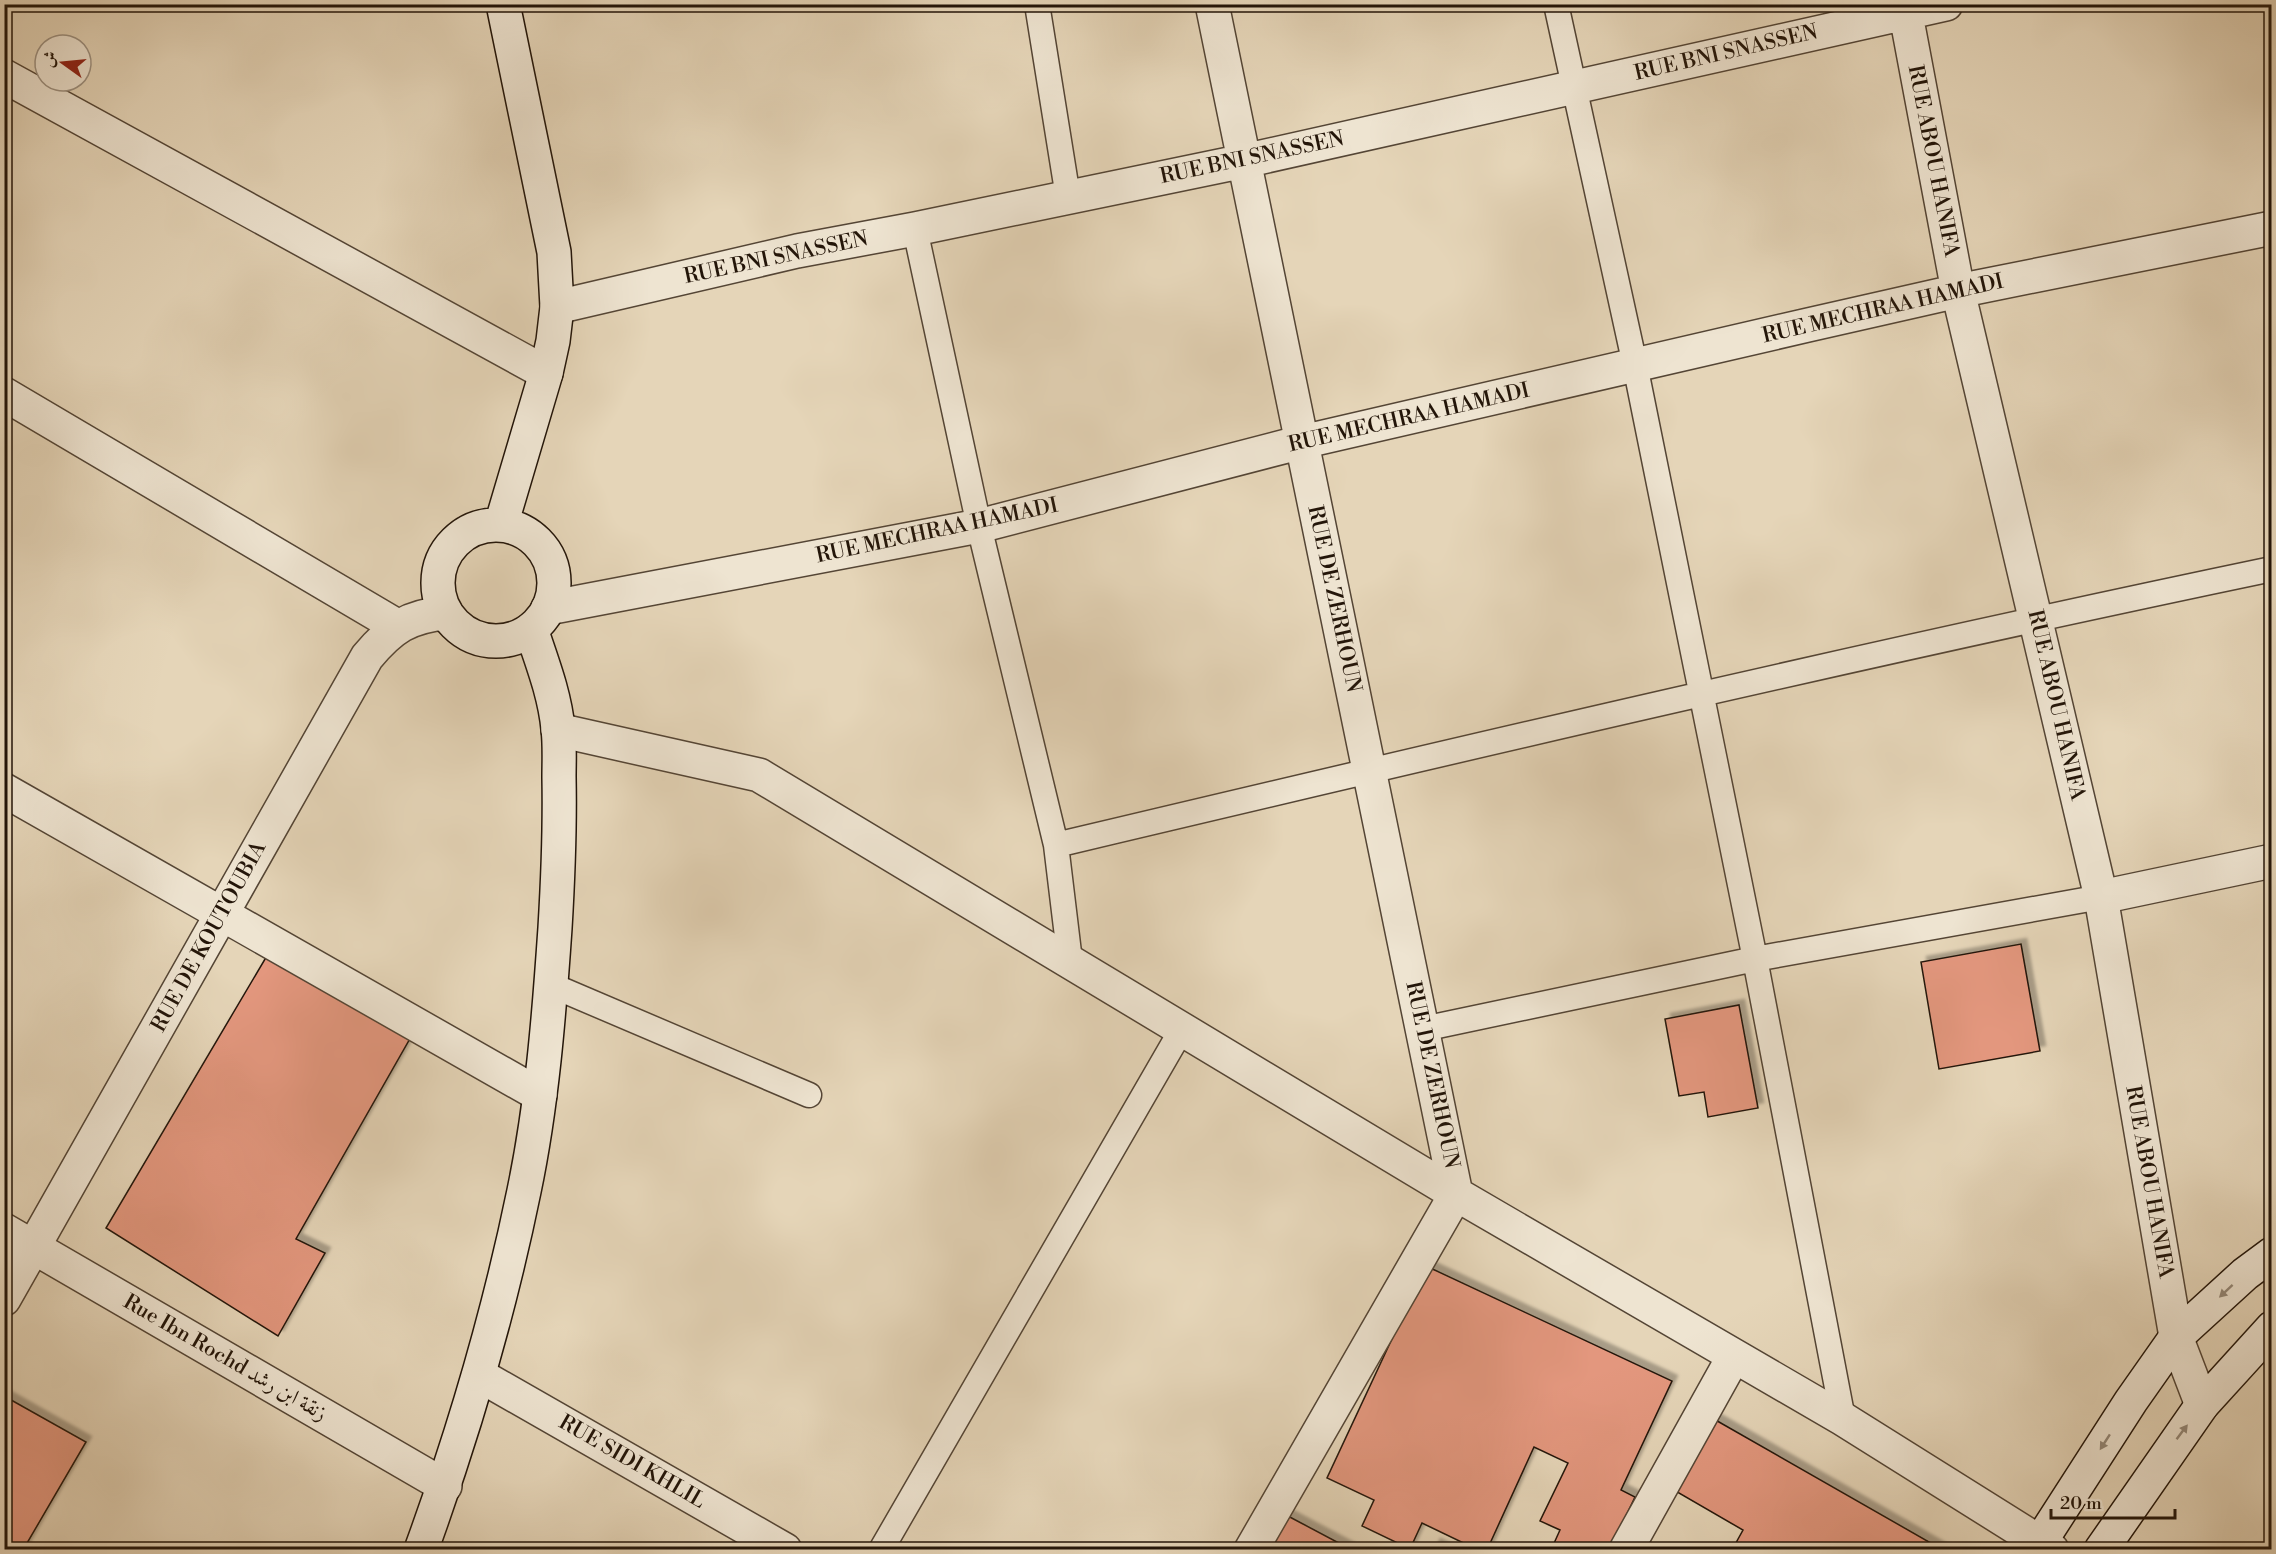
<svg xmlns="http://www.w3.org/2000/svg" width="2276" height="1554" font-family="'Libre Bodoni',Amiri,serif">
  <defs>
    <filter id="shadow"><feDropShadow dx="5.5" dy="-5.5" stdDeviation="1.5" flood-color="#0004"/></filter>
  </defs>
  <rect width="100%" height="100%" fill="#e5d5b8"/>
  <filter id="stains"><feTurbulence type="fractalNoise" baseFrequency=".00333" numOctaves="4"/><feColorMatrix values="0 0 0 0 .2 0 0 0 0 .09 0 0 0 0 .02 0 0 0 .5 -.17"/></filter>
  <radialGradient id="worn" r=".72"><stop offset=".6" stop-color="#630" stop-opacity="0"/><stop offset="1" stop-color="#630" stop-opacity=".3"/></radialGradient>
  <path fill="#e3977e" stroke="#231509" stroke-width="1.5" filter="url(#shadow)" d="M2021,944L2040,1051L1939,1069L1921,962Z
    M268,954L412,1035L296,1239L325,1253L278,1336L106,1228Z
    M1739,1005L1758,1108L1708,1117L1704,1092L1679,1096L1665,1019Z
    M1426,1266L1672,1381L1621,1490L1635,1497L1610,1550H1551L1560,1530L1540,1521L1568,1463L1534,1447L1487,1550H1478L1422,1523L1410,1549L1362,1526L1374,1500L1327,1478Z
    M4,1396L86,1442L23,1550H4Z
    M1712,1418L1943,1550H1732L1743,1530L1672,1489Z
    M1286,1515L1352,1550H1268Z
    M1435,1544L1447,1550H1432Z"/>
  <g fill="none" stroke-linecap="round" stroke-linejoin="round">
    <defs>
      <path id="lane" d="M1037,4L1068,197
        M1556,4L1635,365L1755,959L1843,1419
        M915,229L979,526L1056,845C1460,749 1865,654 2272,569
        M1056,845L1070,961
        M551,985L809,1095
        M1423,1029L1755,959L2101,897
        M881,1550L1182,1029"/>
      <path id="street" d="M1212,4L1456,1194L1251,1550
        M1904,4L1958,291L2101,897L2176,1337L2202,1405
        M4,76L546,373
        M557,307L797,251L915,229L1244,161L1946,4
        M4,394L397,626
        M548,608L979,526L1302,442L1808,325L1958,291L2272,228
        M558,730L759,775L1456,1194L1843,1419L2052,1550
        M4,790L540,1095
        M2101,897L2272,861
        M4,1230L445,1486
        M4,1299L367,657C391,628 409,616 446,613
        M479,1375L785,1550
        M1626,1550L1734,1356"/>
      <path id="secondary" d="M501,525L546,373L553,341L557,307L554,252L503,4
        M438 583a58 58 0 1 1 116 0a58 58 0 1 1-116 0Z
        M421,1550C464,1432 499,1313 524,1191C542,1105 549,1016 555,928C558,878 560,827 559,777C559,761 560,745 558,729C555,695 542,662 531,629
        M2035,1550L2131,1401L2176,1337L2245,1274L2272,1254
        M2101,1550L2202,1405L2272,1328"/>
    </defs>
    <use href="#lane" stroke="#544535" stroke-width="27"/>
    <use href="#street" stroke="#544535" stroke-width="36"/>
    <use href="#secondary" stroke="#231509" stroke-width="36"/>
    <use href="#lane" stroke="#eee4d1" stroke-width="24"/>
    <use href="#street" stroke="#eee4d1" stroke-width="33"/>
    <use href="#secondary" stroke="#eee4d1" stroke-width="33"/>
  </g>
  <defs><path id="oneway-solid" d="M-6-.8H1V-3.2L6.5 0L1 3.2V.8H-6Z" transform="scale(1.5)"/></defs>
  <g fill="#938777">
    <use href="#oneway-solid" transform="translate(2226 1291) rotate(137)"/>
    <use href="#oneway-solid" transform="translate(2182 1432) rotate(-53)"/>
    <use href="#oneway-solid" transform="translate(2105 1442) rotate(123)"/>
  </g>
  <g text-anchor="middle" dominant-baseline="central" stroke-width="6" stroke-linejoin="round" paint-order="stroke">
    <g font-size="21" fill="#231509" stroke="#eee4d1">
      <text transform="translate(1726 53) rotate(-13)">RUE BNI SNASSEN</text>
      <text transform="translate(1252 158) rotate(-12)">RUE BNI SNASSEN</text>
      <text transform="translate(1933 161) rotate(79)">RUE ABOU HANIFA</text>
      <text transform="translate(776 258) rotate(-12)">RUE BNI SNASSEN</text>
      <text transform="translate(1883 309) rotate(-13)">RUE MECHRAA HAMADI</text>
      <text transform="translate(1409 418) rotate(-13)">RUE MECHRAA HAMADI</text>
      <text transform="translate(937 531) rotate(-12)">RUE MECHRAA HAMADI</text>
      <text transform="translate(1334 599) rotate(78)">RUE DE ZERHOUN</text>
      <text transform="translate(2056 705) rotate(77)">RUE ABOU HANIFA</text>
      <text transform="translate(209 937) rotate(-61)">RUE DE KOUTOUBIA</text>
      <text transform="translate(1432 1075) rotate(78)">RUE DE ZERHOUN</text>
      <text transform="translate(2149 1182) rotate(80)">RUE ABOU HANIFA</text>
      <text transform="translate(225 1358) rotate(30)">Rue Ibn Rochd زنقة ابن رشد</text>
      <text transform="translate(632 1462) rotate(30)">RUE SIDI KHLIL</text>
    </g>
  </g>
  <rect width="2276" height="1554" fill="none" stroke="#e5d5b8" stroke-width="24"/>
  <rect x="6" y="6" width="2264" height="1542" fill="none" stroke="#231509" stroke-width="3"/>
  <rect x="12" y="12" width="2252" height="1530" fill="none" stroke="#231509" stroke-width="1.5"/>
  <g transform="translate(63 63) rotate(285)"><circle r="28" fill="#eee4d1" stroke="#9d9181" stroke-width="1.5"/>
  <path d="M0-4.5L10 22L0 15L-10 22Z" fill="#8f2418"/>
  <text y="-9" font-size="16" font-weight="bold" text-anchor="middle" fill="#231509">ش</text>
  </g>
  <path d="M2051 1509v9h124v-9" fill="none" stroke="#231509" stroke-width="3"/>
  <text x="2060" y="1509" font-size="18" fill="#231509" stroke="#eee4d1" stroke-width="4.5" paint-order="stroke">20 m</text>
  <rect width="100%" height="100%" filter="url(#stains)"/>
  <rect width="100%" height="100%" fill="url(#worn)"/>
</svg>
